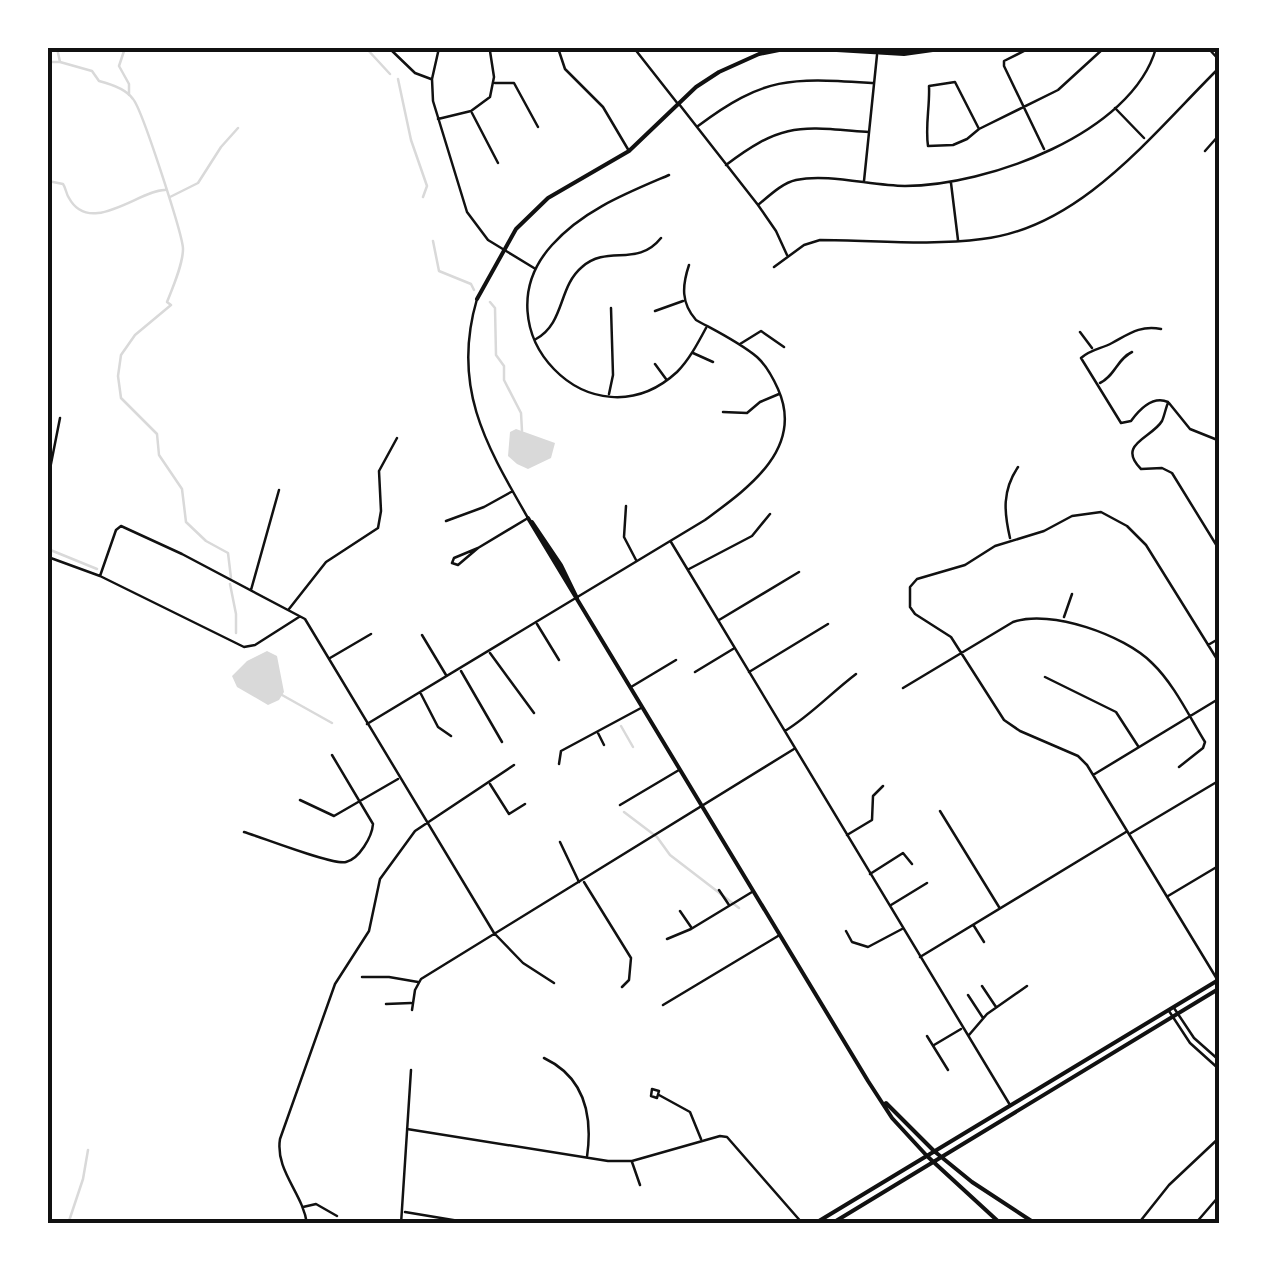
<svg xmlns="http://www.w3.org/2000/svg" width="1267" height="1271" font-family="Montserrat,sans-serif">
  <rect width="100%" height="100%" fill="#fff"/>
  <path fill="#d9d9d9" d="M516,429L555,443L551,458L528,469L517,464L508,456L510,432Z
    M267,651L277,656L284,692L279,700L268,705L237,687L232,676L247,661Z"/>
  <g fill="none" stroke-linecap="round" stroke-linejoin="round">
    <path stroke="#d9d9d9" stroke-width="2.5" d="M57,48L60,62L92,71L99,81C111,84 126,89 133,99C142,109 183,236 183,249C183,264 173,287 167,302L171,305L135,335L121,355L118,376L121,398L157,434L159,455L182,489L186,522L206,541L228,553L231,578
      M125,48L119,66L129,84V95
      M366,48L390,74
      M48,62H60
      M398,79L411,140L427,186L423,197
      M48,181L63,184C66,188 66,194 69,198C90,237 141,189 165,190
      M170,197L198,183L221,147L238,128
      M433,241L439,271L471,284L474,290
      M490,302L495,308L496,355L504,366V380L521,413L522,431
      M48,549L97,569
      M230,584L236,614V633
      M282,695L332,723
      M621,726L633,747
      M624,812L657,837L670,855L739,908
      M68,1224L83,1179L88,1150"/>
    <path stroke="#111" stroke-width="2.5" d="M389,48L415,73L431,79
      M439,48L432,79L433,101L467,212L488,240L534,268
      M558,48L565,69L603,107L629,151
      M634,48L678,104
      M1030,48L1004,61V66L1044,149
      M1208,48L1220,61
      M495,83H514L538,127
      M679,104L758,205L776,231L787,255
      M1115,108L1144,138
      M472,113L498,163
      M438,119L471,111L490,97L494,77L490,51
      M698,126C766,75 792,78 874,83
      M979,129L955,82L929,86C930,106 925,126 928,146L953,145L967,139L979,129L1058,90L1104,48
      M1205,151L1220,134
      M726,165C784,121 800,127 869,132
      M669,175C627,193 583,210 552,245C476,329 592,450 677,372C689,360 698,343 706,328
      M864,181L877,55
      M951,183L958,240
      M758,205C769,196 782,183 796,180C828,173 872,186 905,186C986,186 1132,134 1156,48
      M774,267L804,245L820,240C873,240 929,246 982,239C1081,228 1153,133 1220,67
      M477,299C451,387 486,445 528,518L478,548L458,565L452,563L454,558L478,548
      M655,311L683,301
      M1161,329C1140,325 1129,334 1112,343C1101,349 1091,349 1081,358L1121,423L1131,421C1139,410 1152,395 1168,402
      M1080,332L1092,348
      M536,339C565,323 558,287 582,267C608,244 637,268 661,238
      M740,344L761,331L784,347
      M693,353L713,362
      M655,364L666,379
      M1100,383C1115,376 1117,359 1132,352
      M609,394L613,375L611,308
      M1168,403C1166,407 1164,417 1162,421C1152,438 1116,444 1141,469L1162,468L1172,473L1220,551
      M1169,403L1190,429L1220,441
      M723,412L747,413L760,402L779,394
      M48,479L60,418
      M626,506L624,537L636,560
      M446,521L484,507L511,492
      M1010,538C1004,512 1002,491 1018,467
      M671,542L1010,1105
      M48,557L100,576L244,647L255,645L299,617
      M689,569L752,536L770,514
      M100,576L116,530L121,526L182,554L305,619L494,933L523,963L554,983
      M251,590L279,490
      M289,609L326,562L378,528L381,511L379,471L397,438
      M1064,617L1072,594
      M719,620L799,572
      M537,624L559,660
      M422,635L446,675
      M1208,645L1220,638
      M490,653L534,713
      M330,658L371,634
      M1220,664L1146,545L1127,526L1101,512L1072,516L1044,531L995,546L965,565L917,579L910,587V607L915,614L951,637L1004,720L1020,731L1078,756L1087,765L1220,984
      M461,671L502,742
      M695,672L733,649
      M749,672L828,624
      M1045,677L1116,712L1138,746
      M631,687L676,660
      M903,688L1013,622C1051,609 1124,635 1152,663C1174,684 1189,716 1205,742L1203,748L1179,767
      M421,694L438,727L451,736
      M367,724L705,520C747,489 805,449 778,389C773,378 766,365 757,357C739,342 716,331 696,320C681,303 682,286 689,265
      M785,731C811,715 831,693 856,674
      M598,733L604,745
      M559,764L561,751L641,708
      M1093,775L1220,698
      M490,784L509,814L525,804
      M300,800L334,816L398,779
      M620,805L679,770
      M940,811L999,907
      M244,832C261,837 334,866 346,862C359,859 372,837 373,824L332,755
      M1131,833L1220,780
      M847,835L872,820L873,796L883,786
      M560,842L579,882
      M870,874L903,853L912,864
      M584,882L631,958L629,980L622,987
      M719,890L729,905
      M1168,896L1220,865
      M891,905L927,883
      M680,911L691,927
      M974,926L984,942
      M846,931L852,942L868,947L902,929
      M667,939L691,929L752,892
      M920,957L1126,832
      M362,977H389L418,982
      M982,986L996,1007
      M968,995L983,1018
      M386,1004L411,1003
      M663,1005L778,936
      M1174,1008L1194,1038L1220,1061
      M412,1010L415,990L421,979L794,749
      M1169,1011L1190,1043L1220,1070
      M969,1035L987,1014L1027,986
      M927,1036L948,1070
      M934,1045L961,1029
      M544,1058C584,1077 593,1115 587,1157
      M652,1089L659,1091L657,1098L651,1096Z
      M659,1095L690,1112L701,1139
      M407,1129L608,1161H632L720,1136L727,1137L803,1224
      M632,1162L640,1185
      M303,1207L316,1204L337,1216
      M405,1212L477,1224
      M307,1224C303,1193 275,1171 280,1139L335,984L369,931L380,879L415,831L514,765
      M401,1224L411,1070
      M1138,1224L1169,1185L1220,1137
      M1195,1224L1220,1195"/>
    <path stroke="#111" stroke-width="4" d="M803,48L904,54L947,48
      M477,299L516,229L548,198L629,151L696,87L719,72L759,54L789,48
      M528,518L868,1081L892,1118L927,1156
      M532,522L561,565L577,598
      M886,1103L934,1151"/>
    <path stroke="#111" stroke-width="4" d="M934,1151L972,1182L1036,1224
      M927,1156L1001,1224
      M814,1224L1220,979
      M831,1224L1220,988"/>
  </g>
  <rect width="1267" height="1271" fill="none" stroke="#ffffff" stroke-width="100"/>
  <rect x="50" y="50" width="1167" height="1171" fill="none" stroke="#111" stroke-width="4"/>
</svg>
